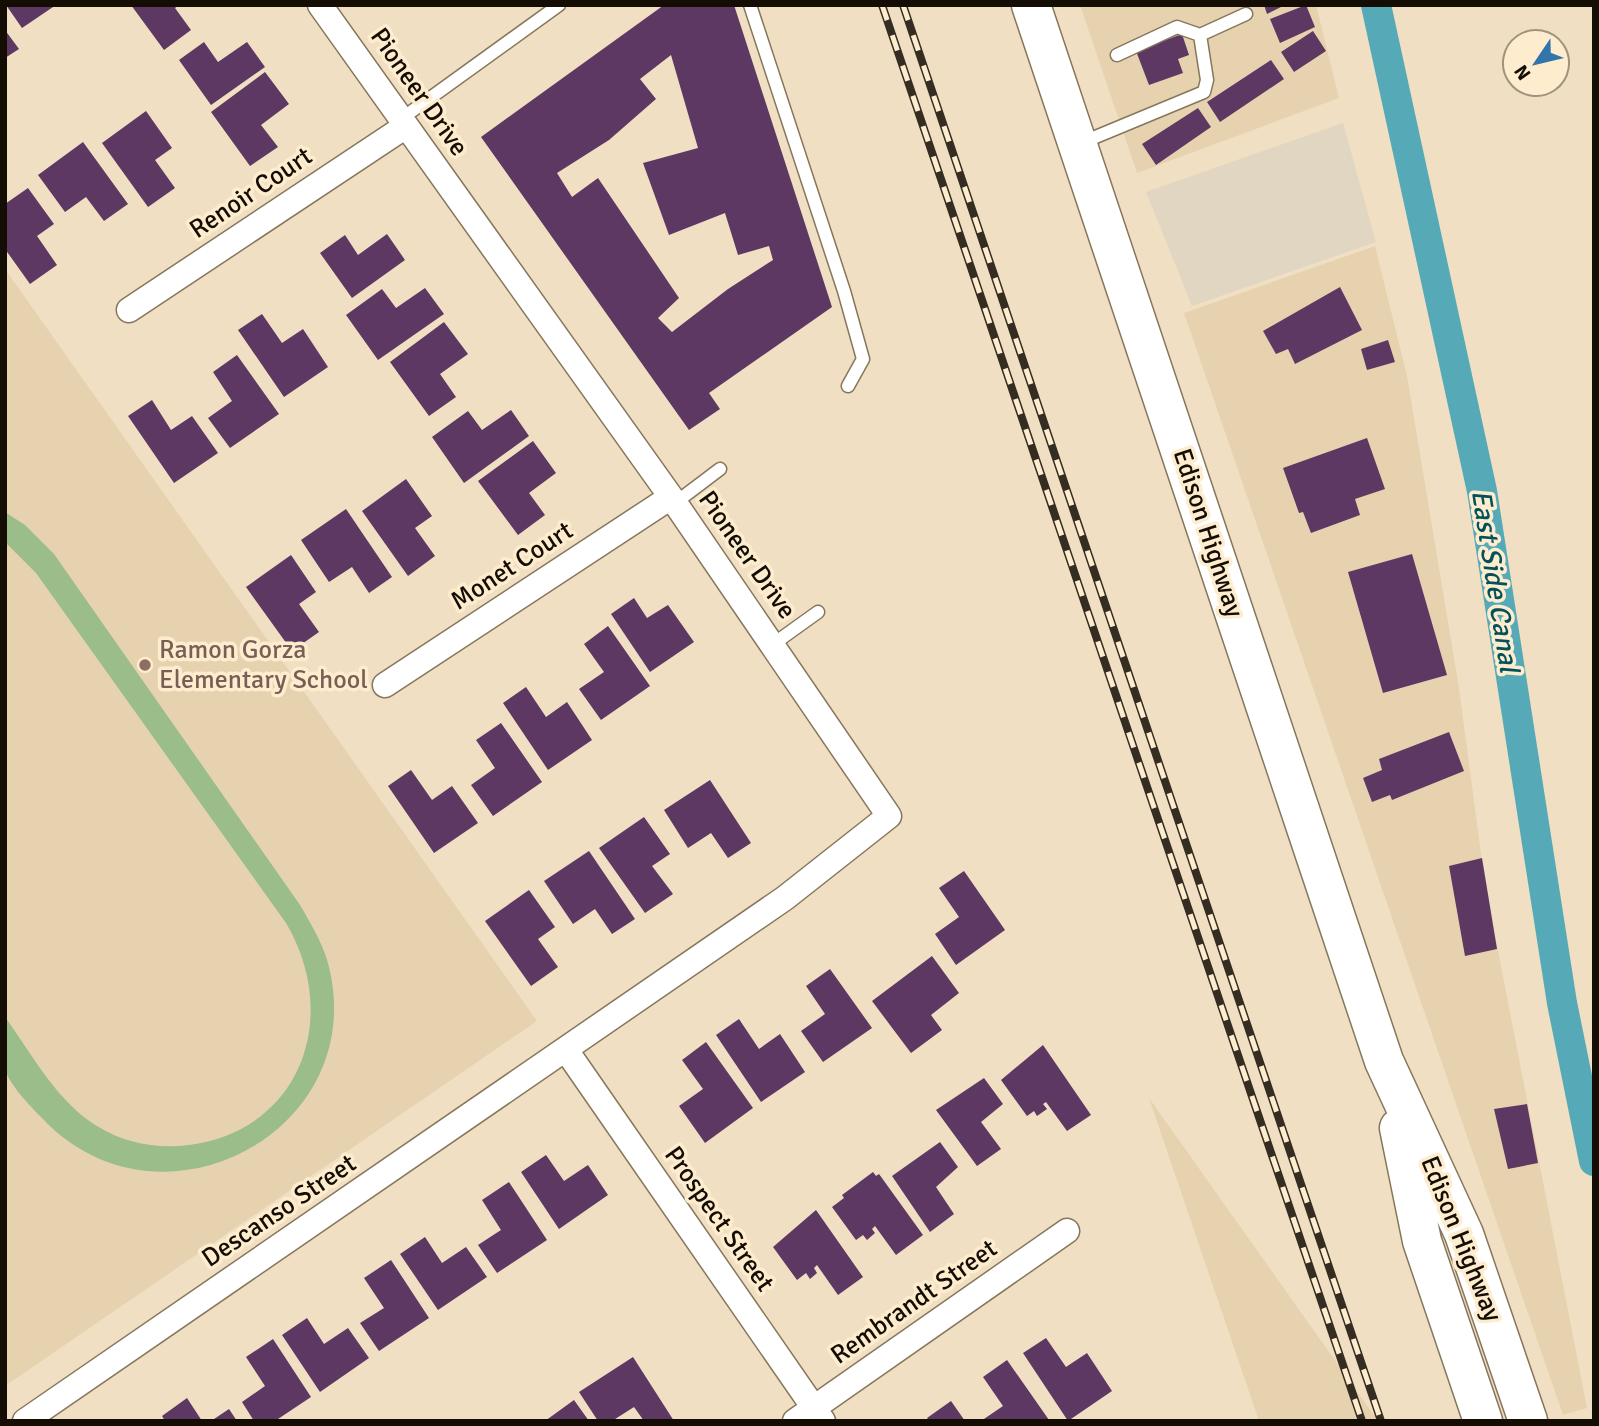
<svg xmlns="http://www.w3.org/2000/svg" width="1599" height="1426" font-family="Signika,sans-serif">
  <rect width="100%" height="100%" fill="#f0dfc2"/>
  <path fill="#e7d2b0" d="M1080,5H1316L1339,98L1137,173Z
    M1375,246L1407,376L1459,688L1485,884L1587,1408L1563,1415L1184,313Z
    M5,269L537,1021L5,1386Z
    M1149,1098L1378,1421H1259Z"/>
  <path fill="#e1d6c2" d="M1343,123L1376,242L1192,306L1146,192Z"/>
  <path fill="#9abd89" d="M5,512L25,525L54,554L300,905C311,924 322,942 328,963C373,1132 158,1244 41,1117C29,1105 11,1086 5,1070C1,1056 5,1032 5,1017C32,1054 57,1102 97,1126C124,1143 157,1149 189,1145C302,1130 341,1016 286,923L36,573L5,542Z"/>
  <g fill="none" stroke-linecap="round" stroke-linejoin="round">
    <path stroke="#56a9b6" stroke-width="30" d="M1376,5L1482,491L1562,1003L1594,1161"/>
  </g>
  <path fill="#5c3863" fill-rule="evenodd" d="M6,5H56L22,28Z
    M131,5H179L175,8L191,30L164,50Z
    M664,5H734L832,307L709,393L720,409L689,430L481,137ZM671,55L698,148L643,163L669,235L725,213L738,255L769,246L773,260L728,289L672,332L658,318L679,298L598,178L572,197L557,173L609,140L656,99L640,79Z
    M1264,5H1285L1267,14Z
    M1306,5L1315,27L1280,43L1270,19Z
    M5,30L19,49L5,58Z
    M1313,31L1326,51L1294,72L1281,52Z
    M1182,34L1189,55L1178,59L1183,73L1149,85L1136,51Z
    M204,42L218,62L247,42L265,67L211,105L179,60Z
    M1271,60L1284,79L1220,122L1207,102Z
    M265,72L289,104L261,125L278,147L250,166L211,112Z
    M1198,108L1211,127L1156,165L1142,144Z
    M146,111L172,148L155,160L175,188L148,207L102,143Z
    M83,142L128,204L104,221L86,197L65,212L38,175Z
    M28,188L54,224L37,236L57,265L30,284L5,249V204Z
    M387,234L405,260L352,298L320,253L345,235L358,255Z
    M1340,287L1362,330L1295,364L1288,349L1276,354L1263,331Z
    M425,288L444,314L378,360L346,315L382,289L396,308Z
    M262,314L282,343L303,329L328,367L284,397L238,330Z
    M444,322L468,354L440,374L456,397L429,416L390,362Z
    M1388,340L1395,362L1367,370L1361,349Z
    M237,355L279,414L230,448L208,418L232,401L213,372Z
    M152,400L171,430L192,416L218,453L174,483L128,416Z
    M511,410L529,436L464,483L432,437L468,411L482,430Z
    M1367,438L1385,489L1355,499L1360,515L1311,533L1303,512L1299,513L1283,468Z
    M533,441L556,473L529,493L545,515L518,535L478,481Z
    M406,479L432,516L415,528L435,556L408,576L362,511Z
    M346,509L392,577L369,593L352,567L329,582L301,540Z
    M1412,554L1447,675L1383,693L1348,572Z
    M291,555L316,592L299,604L319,632L292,651L246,587Z
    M634,598L647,618L668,605L694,642L650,672L611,614Z
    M608,626L650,686L601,720L579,689L604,672L584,644Z
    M526,687L546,717L567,702L592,740L548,770L503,703Z
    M501,723L542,782L493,816L471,785L495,768L476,740Z
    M1449,732L1464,771L1392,800L1390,795L1372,802L1363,778L1382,770L1379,759Z
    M411,770L432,800L452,786L478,823L434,853L388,786Z
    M710,780L751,843L728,858L711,833L688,848L664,810Z
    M644,817L670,854L652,866L673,894L645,913L599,848Z
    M589,851L635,919L612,934L595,909L573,924L544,881Z
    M1482,858L1497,949L1465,956L1449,866Z
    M964,871L1005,930L956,965L935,934L959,917L939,888Z
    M529,890L555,927L538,939L558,967L531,986L485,921Z
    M932,956L959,993L931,1015L942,1030L911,1053L872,1001Z
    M830,969L872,1028L823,1062L801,1031L825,1014L806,986Z
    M739,1019L759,1049L780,1034L805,1072L761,1102L716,1035Z
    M706,1042L753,1108L705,1143L679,1106L703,1089L682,1060Z
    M1043,1045L1091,1115L1067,1131L1046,1102L1043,1104L1047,1109L1037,1116L1034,1111L1027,1116L1001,1080Z
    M984,1078L1003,1104L981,1122L1001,1149L977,1166L936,1110Z
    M1527,1104L1538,1163L1508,1169L1494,1109Z
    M940,1142L958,1167L936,1187L954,1214L930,1232L892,1176Z
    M546,1155L564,1181L588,1165L608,1195L559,1229L521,1172Z
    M873,1172L876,1176L879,1174L923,1235L896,1255L875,1226L872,1229L875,1233L867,1240L863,1235L856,1240L832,1207L844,1198L842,1195Z
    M509,1182L547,1240L497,1273L478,1245L501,1230L482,1200Z
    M816,1210L863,1277L838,1295L817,1265L814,1268L817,1273L810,1279L806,1273L797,1280L773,1247Z
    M425,1237L442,1263L466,1247L487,1277L438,1310L400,1254Z
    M391,1260L429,1318L379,1351L360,1323L384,1308L364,1278Z
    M307,1318L324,1344L348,1328L369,1358L320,1392L282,1335Z
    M1046,1338L1066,1367L1087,1353L1112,1391L1068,1421L1023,1353Z
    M273,1339L311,1397L275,1421H254L242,1402L265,1386L246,1357Z
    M633,1357L674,1421H644L634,1407L612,1421H598L579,1392Z
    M1007,1360L1049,1420L1048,1421H981L1003,1406L983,1377Z
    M187,1398L202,1421H165L162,1416Z
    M574,1400L589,1421H545Z
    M951,1401L965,1421H929L927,1418Z
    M229,1409L237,1421H211Z"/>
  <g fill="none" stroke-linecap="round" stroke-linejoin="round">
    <defs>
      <path id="service" d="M750,5L844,291L863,359L848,386
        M1117,55L1177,27L1200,35
        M401,119L559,5
        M1081,143L1204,92L1207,80L1200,35L1246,14
        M675,503L720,469
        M772,645L818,612"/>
      <path id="minor" d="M129,310L406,126
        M385,685L671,497
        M566,1050L823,1421
        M25,1421L785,898L889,816L671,497L320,5
        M795,1421L1067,1231"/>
      <path id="primary" d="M1031,5L1384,1061L1464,1234L1528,1421
        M1399,1128L1422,1241L1483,1421"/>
    </defs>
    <use href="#service" stroke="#86765c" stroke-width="15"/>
    <use href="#minor" stroke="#86765c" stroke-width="27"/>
    <use href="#primary" stroke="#86765c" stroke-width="41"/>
    <use href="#service" stroke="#fff" stroke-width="12"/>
    <use href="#minor" stroke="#fff" stroke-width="24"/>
    <use href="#primary" stroke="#fff" stroke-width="38"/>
    <defs>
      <path id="rail" d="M882,5L1362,1421
        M903,5L1381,1421"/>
    </defs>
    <use href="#rail" stroke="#352d21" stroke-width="8"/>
    <use href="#rail" stroke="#feeccf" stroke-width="5" stroke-dasharray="16" stroke-linecap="butt"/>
  </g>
  <circle fill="#8d6e63" stroke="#feeccf" stroke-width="2.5" cx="145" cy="665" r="7"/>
  <g text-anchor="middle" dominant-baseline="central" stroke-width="7" stroke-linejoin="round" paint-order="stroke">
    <g font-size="26" fill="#130d04" stroke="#feeccf">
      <text transform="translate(419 92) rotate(55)">Pioneer Drive</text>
      <text transform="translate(251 193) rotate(-34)">Renoir Court</text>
      <text transform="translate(1208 533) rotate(72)">Edison Highway</text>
      <text transform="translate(747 555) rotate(55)">Pioneer Drive</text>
      <text transform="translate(512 566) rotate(-33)">Monet Court</text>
      <text transform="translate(279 1211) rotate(-34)">Descanso Street</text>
      <text transform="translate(719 1219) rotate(55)">Prospect Street</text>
      <text transform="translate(1461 1239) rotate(68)">Edison Highway</text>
      <text transform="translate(914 1302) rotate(-35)">Rembrandt Street</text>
    </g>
    <g font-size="26" fill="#785e54" stroke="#feeccf" text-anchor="start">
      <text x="159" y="650">Ramon Gorza<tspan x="159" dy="30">Elementary School</tspan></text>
    </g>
    <g font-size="28" font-style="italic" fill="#03515b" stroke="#feeccf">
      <text transform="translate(1495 581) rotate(81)">East Side Canal</text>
    </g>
  </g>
  <rect width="1599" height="1426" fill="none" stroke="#130d04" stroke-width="14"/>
  <g transform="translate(1536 63) rotate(235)"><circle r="33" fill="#feeccf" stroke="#a0937e" stroke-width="2"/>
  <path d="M0-5L12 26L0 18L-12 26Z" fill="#3275ab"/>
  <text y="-10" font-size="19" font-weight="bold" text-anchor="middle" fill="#130d04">N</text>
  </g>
</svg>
